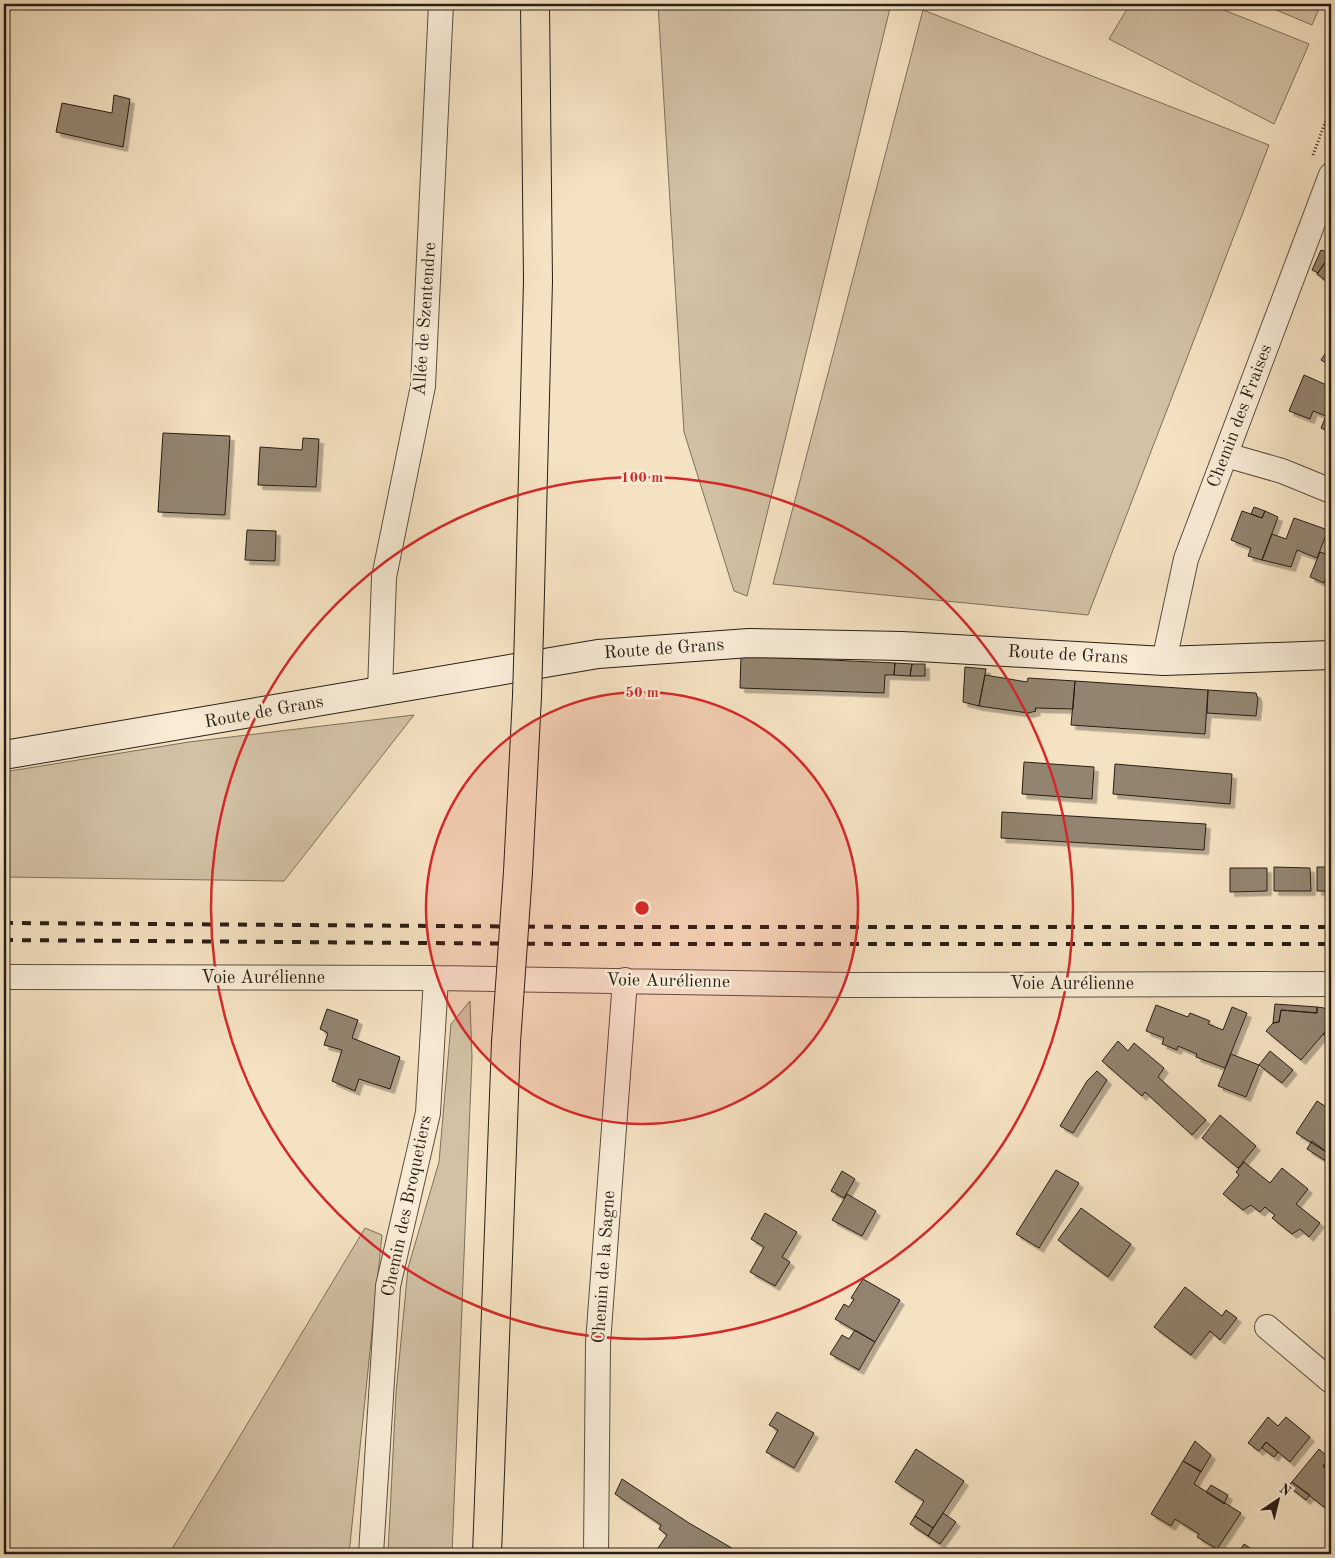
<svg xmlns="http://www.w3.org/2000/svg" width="1335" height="1558" font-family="'Old Standard TT',serif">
  <defs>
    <filter id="shadow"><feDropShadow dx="4.5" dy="4.5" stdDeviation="0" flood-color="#0004"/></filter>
  </defs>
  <rect width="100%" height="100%" fill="#f5e2c2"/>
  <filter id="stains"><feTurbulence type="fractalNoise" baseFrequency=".004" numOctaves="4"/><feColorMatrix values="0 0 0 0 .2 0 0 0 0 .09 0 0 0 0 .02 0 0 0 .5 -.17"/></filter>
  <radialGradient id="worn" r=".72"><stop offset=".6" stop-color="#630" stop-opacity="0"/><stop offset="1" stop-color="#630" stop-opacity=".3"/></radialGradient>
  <path fill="#d2c1a5" stroke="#7c705d" d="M658,4H891L747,596L734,591L684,432Z
    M1130,4H1209L1309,44L1274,124L1109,39Z
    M1262,4H1321L1312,25Z
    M923,10L1269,145L1088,615L773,584Z
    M414,715L284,881L4,877V772L189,742Z
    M470,1001L472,1058L452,1554H388L396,1393L408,1268L439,1162L451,1024Z
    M365,1228L382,1235L349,1554H169Z"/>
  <path fill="#92846f" stroke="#271e15" filter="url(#shadow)" d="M114,95L130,99L123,147L56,132L62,103L112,113Z
    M1331,247V266L1326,261L1318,273L1312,270L1321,250L1327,252Z
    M1326,261L1331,266V285L1317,274Z
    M1329,348L1331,349V366L1321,360Z
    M1304,375L1331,387V433L1321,428L1326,416L1313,411L1310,419L1289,411Z
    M163,433L230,436L225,515L158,512Z
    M303,438L319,439L316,487L258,485L260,447L302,450Z
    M1254,507L1265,511L1262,518L1251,514Z
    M1242,511L1262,518L1265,511L1278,517L1262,560L1248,556L1251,548L1231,540Z
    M1294,518L1328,530L1317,558L1297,550L1291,567L1262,560L1272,534L1286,539Z
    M247,530L276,531L275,561L245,560Z
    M1320,552L1331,556V563L1324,583L1310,577Z
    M741,656L895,663L894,675H885L884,693L740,688Z
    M895,663L912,664L910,676L894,675Z
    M912,664H925V676H910Z
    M965,667L986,669L979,706L963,702Z
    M985,675L1027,682L1028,678L1075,681L1073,709L1035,708L1036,711L1028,713L979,706Z
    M1075,681L1208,690L1205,734L1071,725Z
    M1208,690L1256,693L1258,699L1256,716L1207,713Z
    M1024,762L1094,767L1092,799L1022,794Z
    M1115,764L1232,774L1230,804L1113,794Z
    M1002,812L1206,824L1204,850L1001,838Z
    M1274,867L1310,868L1311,891H1274Z
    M1317,867H1331V891H1317Z
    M1230,868H1267V891L1230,892Z
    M1275,1004L1317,1007V1013L1281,1010L1279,1022L1273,1023Z
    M1156,1005L1188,1017L1190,1013L1210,1021L1208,1024L1223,1030L1232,1007L1247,1013L1225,1068L1196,1057L1197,1054L1178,1046L1177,1050L1162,1044L1164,1038L1146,1031Z
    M1317,1007L1324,1008L1331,1014V1025L1301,1060L1266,1031L1273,1023L1279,1022L1281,1010L1317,1013Z
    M327,1009L358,1020L352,1038L400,1057L390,1089L359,1079L355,1091L332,1081L342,1050L324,1045L328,1033L320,1029Z
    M1331,1025V1041L1323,1034Z
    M1118,1041L1128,1051L1134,1043L1164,1068L1158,1077L1206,1120L1192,1135L1145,1092L1142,1096L1102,1061Z
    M1270,1051L1293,1070L1282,1083L1259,1065Z
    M1231,1054L1259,1065L1246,1097L1218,1086Z
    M1097,1071L1107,1080L1073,1133L1060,1126L1087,1081Z
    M1317,1101L1331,1110V1155L1296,1133Z
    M1220,1115L1256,1146L1238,1168L1202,1138Z
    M1312,1141L1331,1155L1329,1163L1307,1149Z
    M1244,1162L1270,1183L1282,1168L1308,1189L1296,1204L1320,1223L1309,1237L1300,1229L1292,1234L1272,1218L1275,1215L1265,1207L1260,1212L1251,1205L1243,1210L1223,1194L1239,1175L1236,1172Z
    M1056,1170L1079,1183L1039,1248L1016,1234Z
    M842,1171L855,1179L844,1198L831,1191Z
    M847,1194L876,1211L862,1236L832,1220Z
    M1081,1208L1131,1244L1108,1277L1058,1240Z
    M765,1213L797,1232L782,1257L790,1262L775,1286L750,1272L764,1247L751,1239Z
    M1331,1257V1270L1325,1265Z
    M863,1279L900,1300L875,1342L835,1319L844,1304L849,1307L854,1299L851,1298Z
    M1185,1287L1222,1316L1226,1310L1237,1318L1220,1340L1210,1331L1191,1355L1154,1327Z
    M855,1330L875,1342L859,1370L830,1354L842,1335L849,1339Z
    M777,1412L814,1433L794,1468L766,1452L778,1430L769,1425Z
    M1268,1417L1278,1426L1286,1417L1310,1437L1290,1462L1266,1442L1259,1451L1248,1443Z
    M1195,1441L1211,1455L1201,1472L1183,1461Z
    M1266,1442L1278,1452L1274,1457L1262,1448Z
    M916,1449L964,1481L933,1528L915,1516L924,1501L895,1482Z
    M1319,1449L1329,1458L1323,1466L1331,1472V1499L1324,1507L1292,1482Z
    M1329,1458L1331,1459V1472L1323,1466Z
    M1183,1461L1201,1471L1194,1484L1241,1513L1217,1549L1197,1537L1199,1534L1175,1519L1171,1526L1151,1514Z
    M622,1479L689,1523L742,1554H704L701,1552L699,1554H661L656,1551L667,1535L659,1529L661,1525L615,1494Z
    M1292,1482L1310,1495L1306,1500L1288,1486Z
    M1211,1485L1228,1495L1224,1504L1206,1492Z
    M943,1513L956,1522L940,1544L928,1536Z
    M915,1516L933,1528L928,1536L910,1524Z
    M1244,1544L1259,1554H1237Z"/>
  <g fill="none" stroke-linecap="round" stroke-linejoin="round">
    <defs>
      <path id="street" d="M1226,455L1282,471L1331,491
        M1164,661L1186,559L1331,175
        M380,691L384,577L423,386L441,4
        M4,977L436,978L847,985L1331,984
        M1267,1327L1331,1381
        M371,1554L388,1286L428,1113L436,978
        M596,1554L598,1343L625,980"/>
      <path id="secondary" d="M4,755L598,654L749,643L902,646L1164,661L1331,655"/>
      <path id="primary" d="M529,631L538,281L535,4
        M518,872L527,696
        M487,1554L506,1042"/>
    </defs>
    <use href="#street" stroke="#5a4f40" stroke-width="26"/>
    <use href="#secondary" stroke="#271e15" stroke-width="30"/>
    <use href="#primary" stroke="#271e15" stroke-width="30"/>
    <path stroke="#271e15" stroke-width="3" stroke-dasharray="1 2.5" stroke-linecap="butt" d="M1313,155L1331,107"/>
    <use href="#street" stroke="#f8ecd7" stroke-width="24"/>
    <use href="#secondary" stroke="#f8ecd7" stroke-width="28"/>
    <use href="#primary" stroke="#f5e2c2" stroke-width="28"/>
    <path stroke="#271e15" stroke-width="4" stroke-dasharray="9 9" stroke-linecap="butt" d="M4,923L583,927H1331
      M4,940L564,944H1331"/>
    <defs>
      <path id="primary-bridge" d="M527,696L529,631
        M506,1042L518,872"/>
    </defs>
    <use href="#primary-bridge" stroke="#271e15" stroke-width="30" stroke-linecap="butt"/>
    <use href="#primary-bridge" stroke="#f5e2c2" stroke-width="28"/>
  </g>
  <circle cx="642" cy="908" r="216" fill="#d62828" fill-opacity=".12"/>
  <g fill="none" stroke="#d62828" stroke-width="2.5">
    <circle cx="642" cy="908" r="216"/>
    <circle cx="642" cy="908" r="431"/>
  </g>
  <g text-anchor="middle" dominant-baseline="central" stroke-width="5" stroke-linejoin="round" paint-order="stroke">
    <g font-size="18" fill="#271e15" stroke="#f8ecd7">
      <text transform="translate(425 319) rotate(-86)">Allée de Szentendre</text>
      <text transform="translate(1240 416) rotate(-69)">Chemin des Fraises</text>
      <text transform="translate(664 649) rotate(-4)">Route de Grans</text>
      <text transform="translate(1068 655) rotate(3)">Route de Grans</text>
      <text transform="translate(264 712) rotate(-10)">Route de Grans</text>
      <text x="263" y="978">Voie Aurélienne</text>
      <text transform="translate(668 981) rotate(1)">Voie Aurélienne</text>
      <text x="1072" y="984">Voie Aurélienne</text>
      <text transform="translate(407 1206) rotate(-78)">Chemin des Broquetiers</text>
      <text transform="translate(604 1267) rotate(-86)">Chemin de la Sagne</text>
    </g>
  </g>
  <circle cx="642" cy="908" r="8" fill="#d62828" stroke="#f8ecd7" stroke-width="2.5"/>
  <g font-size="15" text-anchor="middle" font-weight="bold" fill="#d62828" stroke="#f8ecd7" stroke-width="5" stroke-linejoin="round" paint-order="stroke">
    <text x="642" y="482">100 m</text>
    <text x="642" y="697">50 m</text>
  </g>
  <rect width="1335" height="1558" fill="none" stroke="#f5e2c2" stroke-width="20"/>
  <rect x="5" y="5" width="1325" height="1548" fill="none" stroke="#271e15" stroke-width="2.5"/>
  <rect x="10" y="10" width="1315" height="1538" fill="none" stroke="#271e15"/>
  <g transform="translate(1278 1500) rotate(35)" stroke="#f8ecd7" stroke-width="4" paint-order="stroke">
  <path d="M0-4L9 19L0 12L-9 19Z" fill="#271e15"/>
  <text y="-8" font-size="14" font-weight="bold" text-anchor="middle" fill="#271e15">N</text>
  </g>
  <rect width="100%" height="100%" filter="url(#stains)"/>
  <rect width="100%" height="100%" fill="url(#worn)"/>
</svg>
